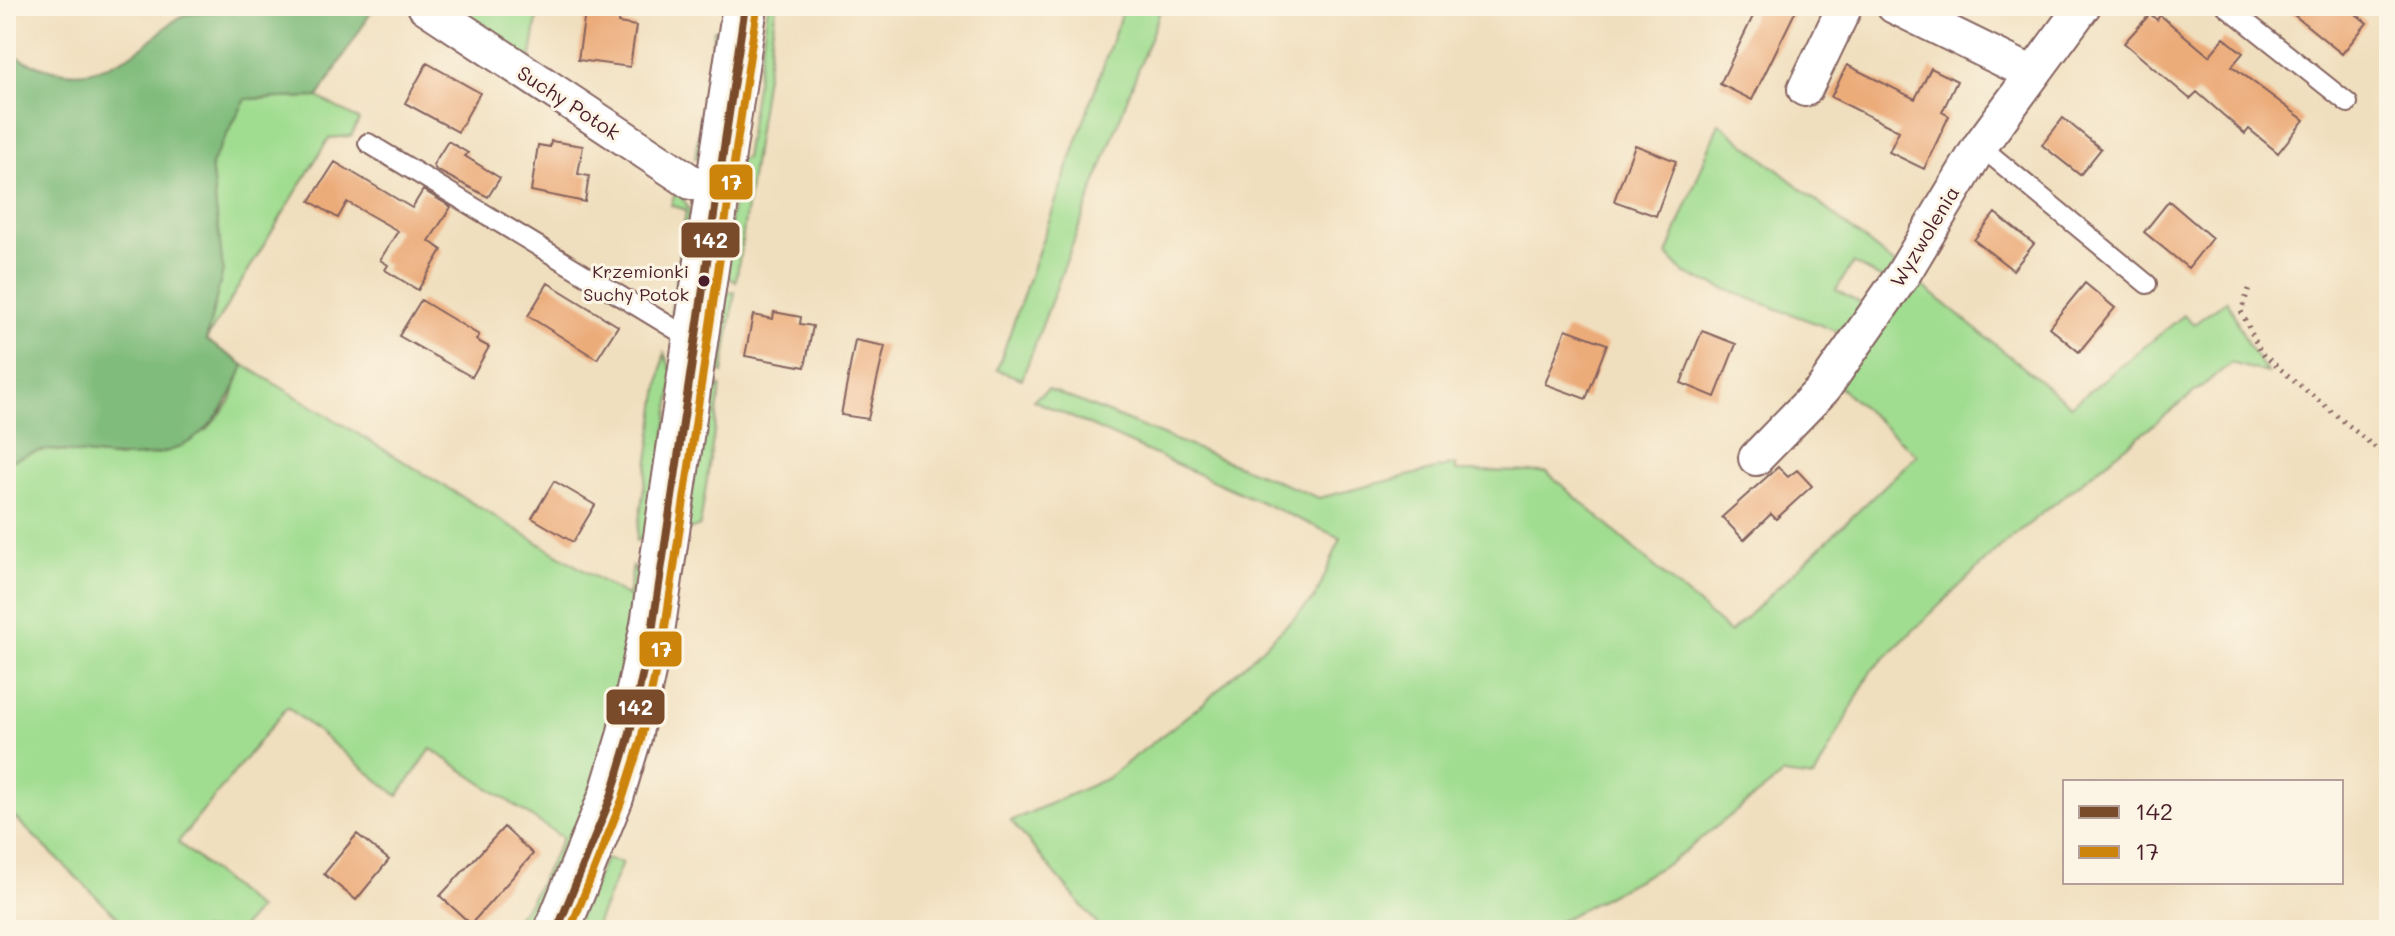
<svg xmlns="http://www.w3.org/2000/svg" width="2395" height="936" font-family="Mali,sans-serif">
  <rect width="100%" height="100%" fill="#fcf5e5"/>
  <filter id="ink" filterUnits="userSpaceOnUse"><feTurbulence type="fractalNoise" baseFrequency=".0125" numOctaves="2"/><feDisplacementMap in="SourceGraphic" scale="16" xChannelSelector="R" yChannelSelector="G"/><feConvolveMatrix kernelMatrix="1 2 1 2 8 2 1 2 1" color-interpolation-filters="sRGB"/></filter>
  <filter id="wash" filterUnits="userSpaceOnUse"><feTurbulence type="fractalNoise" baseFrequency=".006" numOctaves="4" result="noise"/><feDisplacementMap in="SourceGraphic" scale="32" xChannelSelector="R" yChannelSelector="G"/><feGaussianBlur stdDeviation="1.8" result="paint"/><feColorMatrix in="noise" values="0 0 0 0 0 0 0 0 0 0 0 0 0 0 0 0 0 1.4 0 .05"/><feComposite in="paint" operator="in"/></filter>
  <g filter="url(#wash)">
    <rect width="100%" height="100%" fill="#f0dfbe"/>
    <path fill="#a1dd91" stroke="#767e5e" stroke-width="2" d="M444,6H539L530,63Z
      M768,6H776L736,282L722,273L739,159H745Z
      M1124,6H1162L1022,379L997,370Z
      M714,30L721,32L710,134H704L699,157L695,158Z
      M318,97L359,120L351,136L329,138L206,340L223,270L211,164L246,99Z
      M1719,123L1896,265L1884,280L1853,263L1836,290L1861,304L1848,327L1836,331L1685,274L1667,255Z
      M676,189L685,190L681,196L690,210L676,311L671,313L686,210L671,205Z
      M1912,277L2071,406L2184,315L2194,324L2227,300L2249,347L2268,373L2231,363L2000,547L1871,671L1814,778L1784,774L1671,862L1543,930H1102L1011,821L1106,779L1205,702L1315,598L1341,538L1033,400L1048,389L1319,498L1456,464V471L1547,472L1730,633L1917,455L1837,385Z
      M735,292L723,373L707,366L717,294Z
      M664,353L674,376L651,533L636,541Z
      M244,365L628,597L633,566L643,577L606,755L540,930H506L529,903L563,838L431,749L398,796L287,707L178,842L258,909L240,930H131L6,809V538C12,513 1,487 10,462L34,448L120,458L207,430L230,402Z
      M706,386H721L700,526L686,531Z
      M605,859L622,863L594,930H573Z"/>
    <path fill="#80bc7b" stroke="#656e53" stroke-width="2" d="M240,6H375L318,97L246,99L211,164L223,270L206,340L244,365C215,442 174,465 93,455C57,451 43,444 10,462L6,473V51C59,80 94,82 145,45C157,36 171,20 185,15C201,9 217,16 240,6Z"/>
    <g id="blocks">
      <path fill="#ecac7a" d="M586,6H621L618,23L636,26L630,67L578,60Z
        M1758,6H1798L1752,100L1720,84Z
        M2283,6H2346L2367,23L2342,54Z
        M2150,14L2157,20L2160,15L2209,56L2224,38L2243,53L2232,66L2304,120L2278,153L2249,129L2245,134L2197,92L2190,99L2124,43Z
        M427,63L480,93L458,132L405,103Z
        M1847,65L1915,99L1931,68L1957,81L1942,112L1949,116L1924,169L1889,152L1899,131L1831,97Z
        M2063,118L2101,149L2080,175L2042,145Z
        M448,141L468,153L465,156L500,178L488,197L436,170L433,165Z
        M551,141L583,146L578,174L589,176L585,202L531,191L538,145L550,147Z
        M1635,145L1676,161L1656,216L1614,201Z
        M335,162L412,208L423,190L451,207L429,241L442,250L418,290L385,270L388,265L380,260L398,231L347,202L338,218L310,201Z
        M2169,201L2212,238L2188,268L2144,232Z
        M1995,213L2034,244L2013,270L1974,240Z
        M548,283L618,326L597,359L528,316Z
        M2085,283L2115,308L2079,352L2049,327Z
        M421,300L479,335L476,340L489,347L472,377L399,336Z
        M774,312L801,317L800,324L813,326L805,367L745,356L753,315L773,319Z
        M1566,329L1607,344L1586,399L1545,384Z
        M1702,331L1736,344L1715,397L1681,383Z
        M855,340L885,346L868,419L841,415Z
        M1778,467L1788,477L1797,470L1812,486L1776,519L1771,514L1744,540L1722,517Z
        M554,481L595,505L573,542L532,518Z
        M504,827L533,854L471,924L440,896Z
        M357,834L389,860L356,900L324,874Z"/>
    </g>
  </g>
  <g filter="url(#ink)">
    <use href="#blocks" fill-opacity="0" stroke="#84625e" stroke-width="2"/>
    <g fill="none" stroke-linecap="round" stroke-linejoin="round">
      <defs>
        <path id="service" d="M2226,6L2348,103
          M368,143L678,331L696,337
          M1980,146L2147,284"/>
        <path id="minor" d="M425,6L691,182L718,188
          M1894,6L2031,73
          M1805,89L1845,6
          M1756,458L1823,389L1902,276L1980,146L2083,6"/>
        <path id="tertiary" d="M557,930L611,797L629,737L653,625L745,6"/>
      </defs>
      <use href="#service" stroke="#84625e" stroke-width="22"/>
      <use href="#minor" stroke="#84625e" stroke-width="38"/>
      <use href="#tertiary" stroke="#84625e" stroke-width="48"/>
      <path stroke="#84625e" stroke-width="5" stroke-dasharray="2 6" stroke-linecap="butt" d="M2249,289L2241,311L2261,353L2389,459"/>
      <use href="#service" stroke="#fff" stroke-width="18"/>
      <use href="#minor" stroke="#fff" stroke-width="34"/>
      <use href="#tertiary" stroke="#fff" stroke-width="44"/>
      <defs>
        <path id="bus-1" d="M557,930L611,797L629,737L653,625L745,6"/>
        <path id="bus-2" d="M570,930L622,800L641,740L665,628L757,8"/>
      </defs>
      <use href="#bus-1" stroke="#fcf5e5" stroke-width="14"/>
      <use href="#bus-2" stroke="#fcf5e5" stroke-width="14"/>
      <use href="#bus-1" stroke="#7a4b2a" stroke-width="8"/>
      <use href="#bus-2" stroke="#cc840b" stroke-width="8"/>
    </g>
  </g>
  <circle fill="#4a1f2b" stroke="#fcf5e5" stroke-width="3" cx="704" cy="281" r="7"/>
  <g text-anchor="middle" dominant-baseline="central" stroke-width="6" stroke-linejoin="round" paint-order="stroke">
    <g font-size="18" fill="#4a1f2b" stroke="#fcf5e5" text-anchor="end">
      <text x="689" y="271">Krzemionki<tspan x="689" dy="23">Suchy Potok</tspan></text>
    </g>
    <g font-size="20" fill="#4a1f2b" stroke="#fcf5e5">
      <text transform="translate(569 102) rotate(33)">Suchy Potok</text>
      <text transform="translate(1924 236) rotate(-59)">Wyzwolenia</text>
    </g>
  </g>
  <g stroke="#fcf5e5" stroke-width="3">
    <rect x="708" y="163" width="46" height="38" rx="8" fill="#cc840b"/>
    <rect x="680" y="221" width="61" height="38" rx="8" fill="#7a4b2a"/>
    <rect x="638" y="630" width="45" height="38" rx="8" fill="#cc840b"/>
    <rect x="605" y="688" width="61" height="38" rx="8" fill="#7a4b2a"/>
  </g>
  <g font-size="22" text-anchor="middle" font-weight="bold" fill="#fff">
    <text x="731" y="190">17</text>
    <text x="710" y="248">142</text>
    <text x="661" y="657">17</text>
    <text x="635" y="715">142</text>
  </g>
  <rect width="2395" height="936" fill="none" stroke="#fcf5e5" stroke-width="32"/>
  <rect x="2063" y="780" width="280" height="104" fill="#fcf5e5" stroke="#b59f9b" stroke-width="2"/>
  <rect x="2079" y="806" width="40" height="12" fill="#7a4b2a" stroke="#b59f9b" stroke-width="2"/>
  <text x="2135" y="820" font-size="24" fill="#4a1f2b">142</text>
  <rect x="2079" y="846" width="40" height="12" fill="#cc840b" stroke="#b59f9b" stroke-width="2"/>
  <text x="2135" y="860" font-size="24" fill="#4a1f2b">17</text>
</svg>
